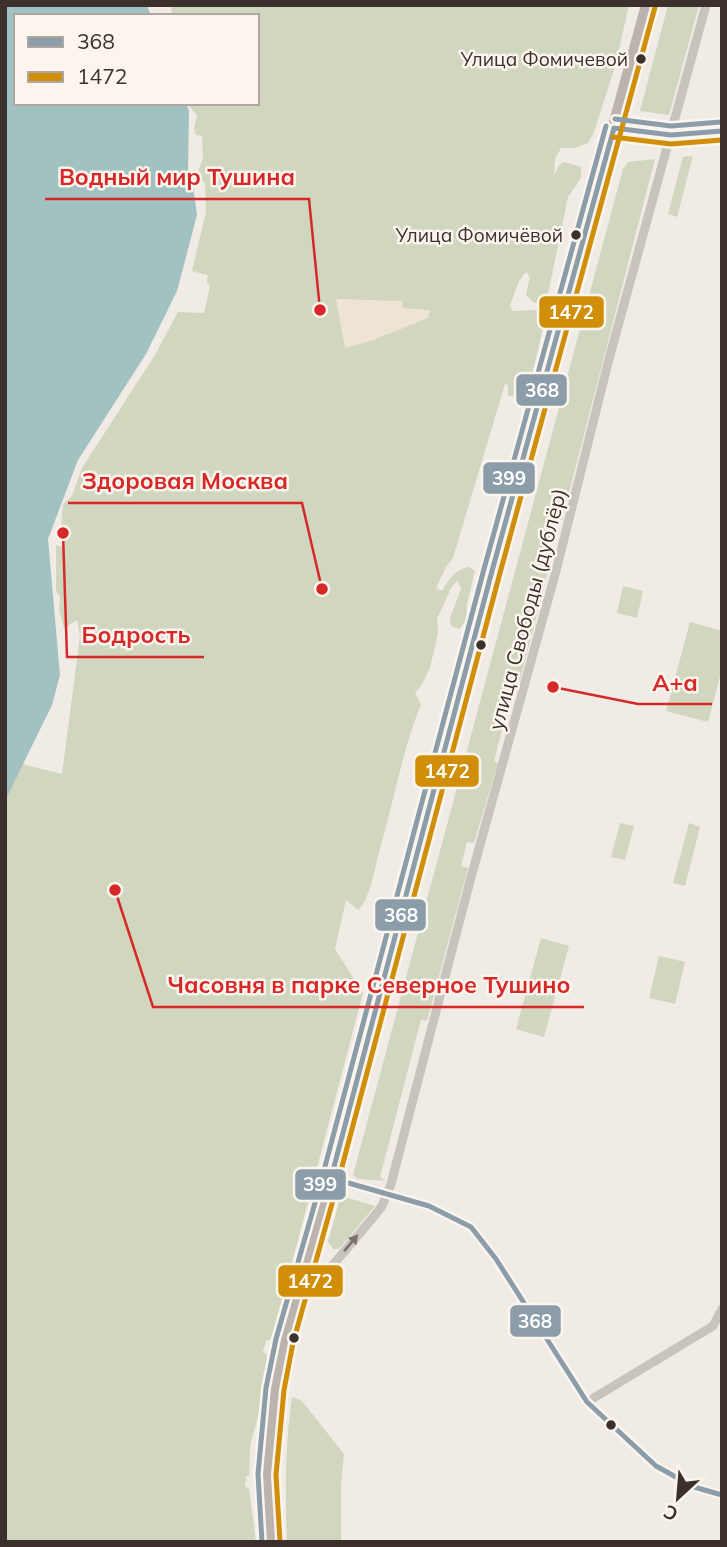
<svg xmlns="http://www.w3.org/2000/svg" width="727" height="1547" font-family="Mulish,sans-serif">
  <rect width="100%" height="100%" fill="#f0ebe5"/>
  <path fill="#d1d6bf" d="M171,5H629L616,63L594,132L588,143L574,148H561L555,159L554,175L559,165L564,162L581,167V178L568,197L548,294L541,305L533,302L526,295L530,277L526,272L519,281L510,305L512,311L539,310L546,316L530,383L521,399L508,395V385L505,384L453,558L446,567L436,588L442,591C449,579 455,569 469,567L475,571L467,604L466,621L459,629L451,626L450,618L461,589L458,581L452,586L437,619L438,633L430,668L421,686L415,693L421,704C403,749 394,799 381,845C376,862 370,901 358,910L346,900L335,949L363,993L272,1339L266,1341L263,1352L266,1354C272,1383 257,1415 251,1443C249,1453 250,1465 249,1476H246L245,1487L249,1488L256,1542H5V801L22,764L62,774L80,636L77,620L64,628L59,610L60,597L56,591V545L64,548L61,526L63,504L72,496L82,468L155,355L178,312L204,313L210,286L207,282L208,275L192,271L206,212L205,182L198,180L197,175L203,158L202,136L196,135L194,129L197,115L187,103H257V16H172Z
    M668,5H699L669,115L640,111Z
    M693,156L677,217L668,214L683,157Z
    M655,159L562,520L555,519L544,562L550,564L520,680L515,679L494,761L498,763L474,843L467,842L461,866L468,868L427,1021L421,1020L380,1177L386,1181L358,1179L353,1175L623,169L628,162Z
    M623,586L643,591L637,618L617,613Z
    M690,622L722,631V669L708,722L666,711Z
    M620,823L634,826L625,860L611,857Z
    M689,823L700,827L685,886L673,883Z
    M541,938L569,946L544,1037L516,1029Z
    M659,956L685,962L675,1004L649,998Z
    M345,1197L375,1206L339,1249H333L328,1242L339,1202Z
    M292,1397L302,1401L344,1454L341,1487V1542H287C285,1490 285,1448 292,1397Z"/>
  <path fill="#eee3d5" d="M336,299L402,301L403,308L430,310L428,318L371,341L345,348Z"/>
  <path fill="#a1c2c1" d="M5,5H147L151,16H16V103H186L189,111L188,171L193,186L197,215L177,291L146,354L78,460L48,539L60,675L52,705L5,801Z"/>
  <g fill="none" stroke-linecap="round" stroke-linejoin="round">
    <path stroke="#c9c3be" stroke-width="9" d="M331,1178L429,1206L471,1227L496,1259L587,1402L656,1466L694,1487L722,1495
      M294,1311L376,1214L382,1206L391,1184L470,881L556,571L609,359L706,5
      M587,1402L713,1326L722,1309"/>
    <path stroke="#c9c3be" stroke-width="10" d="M614,128L671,135L722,131"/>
    <path stroke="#bab3ae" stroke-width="12" d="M271,1542L267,1475L275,1389L284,1341L327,1191L492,571L647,5"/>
    <defs>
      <path id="bus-1" d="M614,128L671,135L722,131
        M331,1178L492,571L614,128
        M331,1178L429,1206L471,1227L496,1259L587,1402L656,1466L694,1487L722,1495"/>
      <path id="bus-2" d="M613,137L671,144L722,140
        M280,1541L276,1475L284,1390L293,1343L335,1193L500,573L655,7"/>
      <path id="bus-3" d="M615,119L671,126L721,122
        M262,1542L258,1474L266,1388L276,1339L319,1189L484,569L606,126"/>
    </defs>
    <use href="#bus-1" stroke="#fbf5ee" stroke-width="10"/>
    <use href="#bus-2" stroke="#fbf5ee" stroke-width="10"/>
    <use href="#bus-3" stroke="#fbf5ee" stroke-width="10"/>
    <use href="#bus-1" stroke="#8c9daa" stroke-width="5"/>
    <use href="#bus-2" stroke="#d18e09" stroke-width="5"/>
    <use href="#bus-3" stroke="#8c9daa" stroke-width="5"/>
  </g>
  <defs><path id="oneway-solid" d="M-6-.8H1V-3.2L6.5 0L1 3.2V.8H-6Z" transform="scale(1.75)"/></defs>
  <use fill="#7b726d" href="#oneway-solid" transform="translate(351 1243) rotate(-50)"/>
  <g fill="#3b302b" stroke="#fbf5ee" stroke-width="2.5">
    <circle cx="641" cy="59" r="6"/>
    <circle cx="576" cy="235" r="6"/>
    <circle cx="481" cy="645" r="6"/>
    <circle cx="294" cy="1338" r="6"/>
    <circle cx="611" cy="1425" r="6"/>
  </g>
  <g text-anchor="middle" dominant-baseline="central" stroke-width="5" stroke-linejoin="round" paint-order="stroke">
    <g font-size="19" fill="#3b302b" stroke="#fbf5ee" text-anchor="end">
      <text x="628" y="59">Улица Фомичевой</text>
      <text x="563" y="235">Улица Фомичёвой</text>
    </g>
    <g font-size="21" fill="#3b302b" stroke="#fbf5ee">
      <text transform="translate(527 609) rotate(-75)">улица Свободы (дублёр)</text>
    </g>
  </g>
  <path fill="none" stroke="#d62828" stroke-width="2.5" d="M320 310L309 199H45M322 589L302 503H68M63 533L67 657H204M553 687L638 704H712M115 890L153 1007H584"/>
  <g fill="#d62828" stroke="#fbf5ee" stroke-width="2.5">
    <circle cx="320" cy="310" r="7"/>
    <circle cx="322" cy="589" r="7"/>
    <circle cx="63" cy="533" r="7"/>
    <circle cx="553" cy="687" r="7"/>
    <circle cx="115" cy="890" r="7"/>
  </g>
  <g font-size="23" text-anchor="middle" font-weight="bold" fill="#d62828" stroke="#fbf5ee" stroke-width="5" stroke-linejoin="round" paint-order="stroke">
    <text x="177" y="185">Водный мир Тушина</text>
    <text x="185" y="489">Здоровая Москва</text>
    <text x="136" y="643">Бодрость</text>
    <text x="675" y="691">А+а</text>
    <text x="369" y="993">Часовня в парке Северное Тушино</text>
  </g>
  <g stroke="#fbf5ee" stroke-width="2.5">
    <rect x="538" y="295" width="67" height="34" rx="7" fill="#d18e09"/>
    <rect x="515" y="373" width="53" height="34" rx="7" fill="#8c9daa"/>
    <rect x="482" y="461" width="54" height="34" rx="7" fill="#8c9daa"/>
    <rect x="414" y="754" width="66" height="34" rx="7" fill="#d18e09"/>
    <rect x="374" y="898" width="53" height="34" rx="7" fill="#8c9daa"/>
    <rect x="294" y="1168" width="53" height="33" rx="7" fill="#8c9daa"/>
    <rect x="277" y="1264" width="67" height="34" rx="7" fill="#d18e09"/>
    <rect x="509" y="1304" width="53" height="34" rx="7" fill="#8c9daa"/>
  </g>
  <g font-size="19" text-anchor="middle" font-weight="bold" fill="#fff">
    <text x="571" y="319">1472</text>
    <text x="542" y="397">368</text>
    <text x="509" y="485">399</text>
    <text x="447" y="778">1472</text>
    <text x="401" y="922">368</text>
    <text x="320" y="1191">399</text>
    <text x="310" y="1288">1472</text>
    <text x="535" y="1328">368</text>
  </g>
  <rect width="727" height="1547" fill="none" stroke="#3b302b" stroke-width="14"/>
  <rect x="14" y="14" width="245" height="91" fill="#fbf5ee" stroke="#aea6a0" stroke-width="2"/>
  <rect x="28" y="37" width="35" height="10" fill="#8c9daa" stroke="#aea6a0" stroke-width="2"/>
  <text x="77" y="49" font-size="21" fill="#3b302b">368</text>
  <rect x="28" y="72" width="35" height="10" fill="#d18e09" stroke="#aea6a0" stroke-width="2"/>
  <text x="77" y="84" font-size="21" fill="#3b302b">1472</text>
  <g transform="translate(678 1498) rotate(206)" stroke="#fbf5ee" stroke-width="5" paint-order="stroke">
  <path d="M0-5L12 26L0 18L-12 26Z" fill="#3b302b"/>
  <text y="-10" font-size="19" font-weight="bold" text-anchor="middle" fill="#3b302b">С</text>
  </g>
</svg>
